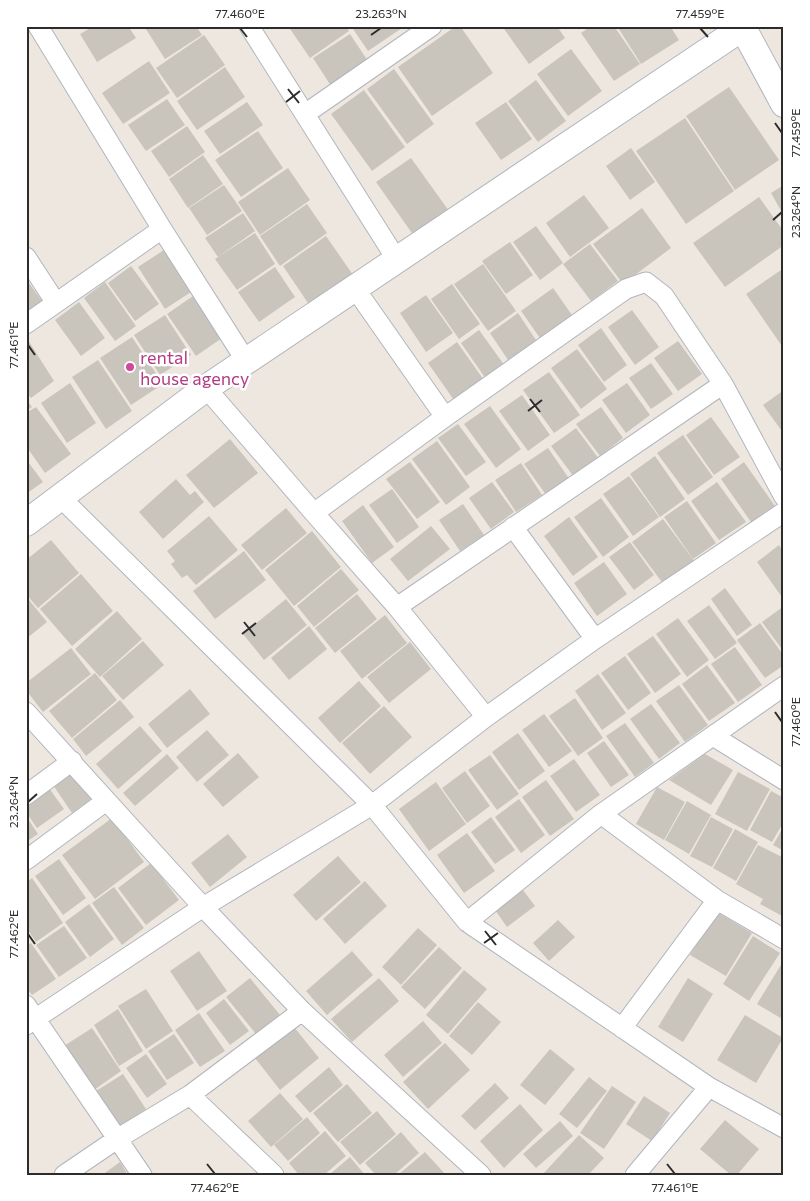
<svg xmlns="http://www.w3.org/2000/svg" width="810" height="1201" font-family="Commissioner,sans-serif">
  <rect width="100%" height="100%" fill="#ede7df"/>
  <path fill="#c9c5bd" d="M94,26H128L136,38L97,62L80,34Z
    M144,26H196L202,35L165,59Z
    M288,26H346L349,31L310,58Z
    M351,26H405L368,51Z
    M456,26H460L493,73L432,116L398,67Z
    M502,26H557L565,38L529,64Z
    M591,26H614L640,64L614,81L581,33Z
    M617,26H670L679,40L641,64Z
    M350,34L368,61L331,86L313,58Z
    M204,35L225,65L177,98L156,68Z
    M571,49L602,91L568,116L537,74Z
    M149,61L170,93L123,124L102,93Z
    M225,67L245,97L197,130L177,101Z
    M394,69L434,124L407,144L367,89Z
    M536,80L566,121L538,142L508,101Z
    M729,87L779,160L735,190L686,116Z
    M364,90L405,147L372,171L331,114Z
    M167,99L185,125L146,151L128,125Z
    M247,102L263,125L220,154L204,131Z
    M506,102L532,139L501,160L475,123Z
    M685,118L734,191L686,224L636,151Z
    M187,126L205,152L169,177L151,151Z
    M258,131L283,168L241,197L215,160Z
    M631,148L655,182L630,200L606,166Z
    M203,155L223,184L188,208L169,179Z
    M411,158L449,211L414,236L376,182Z
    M288,168L310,200L260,235L238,202Z
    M224,185L242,211L207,235L189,208Z
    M784,185V216L771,193Z
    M584,195L609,228L570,257L546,223Z
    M759,197L784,232V245L725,287L693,243Z
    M307,204L327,233L280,266L260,236Z
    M642,208L671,248L623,284L593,244Z
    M243,213L255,231L218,257L205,238Z
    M536,226L563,263L540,280L513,242Z
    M255,233L275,264L237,290L215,259Z
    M326,236L353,275L310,306L283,266Z
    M510,242L533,275L506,294L482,261Z
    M590,244L618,281L591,301L563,264Z
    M164,250L191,292L165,309L138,267Z
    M483,264L516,311L488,331L454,284Z
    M131,266L159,304L135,321L108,283Z
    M275,267L295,297L259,322L238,292Z
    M784,268V349L746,294Z
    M26,279L42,301L26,312Z
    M105,282L136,326L115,341L84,298Z
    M452,284L480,324L459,339L431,299Z
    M553,288L572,315L540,338L521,311Z
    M426,295L453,333L426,352L400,313Z
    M193,296L222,338L196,356L167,314Z
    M79,302L105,338L81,356L55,320Z
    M632,310L659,347L635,365L608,327Z
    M518,313L538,343L510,363L490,333Z
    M165,315L191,355L160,375L134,335Z
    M601,328L627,365L604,382L578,345Z
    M479,330L505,366L486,379L461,343Z
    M132,337L163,384L131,405L100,358Z
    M28,340L54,381L31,398L26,392V341Z
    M678,341L702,374L678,391L654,358Z
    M457,342L486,383L456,403L428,363Z
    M577,349L607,389L581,409L551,368Z
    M98,360L132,411L106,429L72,377Z
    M651,363L673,394L651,409L629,378Z
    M549,372L580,415L554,433L523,390Z
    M70,383L96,423L67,443L41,403Z
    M627,383L650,415L626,433L602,400Z
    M784,390V434L763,405Z
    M522,395L550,435L528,451L499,411Z
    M26,399L32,407L26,411Z
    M490,406L521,449L496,468L464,424Z
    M36,407L71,454L45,473L26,446V413Z
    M601,407L623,438L600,456L576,424Z
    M711,417L740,457L714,475L686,435Z
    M458,424L486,462L466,476L438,438Z
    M576,428L599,459L574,477L551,446Z
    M683,435L713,477L688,495L657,453Z
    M230,439L258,473L214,508L186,475Z
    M437,441L470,487L446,505L412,459Z
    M548,448L570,480L547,496L524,464Z
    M655,456L685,499L660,517L630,474Z
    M26,459L43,482L26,494Z
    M410,462L440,502L417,519L386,479Z
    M744,462L775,506L751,522L721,479Z
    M521,463L542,495L516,512L495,480Z
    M629,476L659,517L633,536L603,494Z
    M176,479L190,495L195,491L204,502L163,539L139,512Z
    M492,482L514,512L491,529L469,498Z
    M717,482L746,522L719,540L691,501Z
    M392,489L419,527L397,543L369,505Z
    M601,498L629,537L603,557L574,517Z
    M687,501L716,543L693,559L664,517Z
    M463,504L484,535L460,551L439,520Z
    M363,505L394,547L372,563L342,521Z
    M286,508L307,533L262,570L241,545Z
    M209,516L238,550L196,585L187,575L182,578L171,564L175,561L167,551Z
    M569,517L598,557L573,576L544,536Z
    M663,519L695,562L664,585L632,542Z
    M431,526L450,549L408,581L390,559Z
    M312,531L341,567L294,606L265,570Z
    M51,540L79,573L38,608L26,594V560Z
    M630,542L654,575L634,590L609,557Z
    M779,545L784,553V600L757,562Z
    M244,551L266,580L215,619L193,591Z
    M604,562L627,594L597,616L574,583Z
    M341,569L359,590L314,627L297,606Z
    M81,574L113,611L72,646L40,609Z
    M725,588L752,625L737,636L711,599Z
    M357,594L377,619L335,653L315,628Z
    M286,599L307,625L264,660L243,634Z
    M29,600L47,622L26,639V602Z
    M709,605L737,643L715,659L687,621Z
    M784,606V652L762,622Z
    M117,611L142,639L100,677L75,649Z
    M385,615L407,643L362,679L340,651Z
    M678,618L709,660L687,677L656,634Z
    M760,623L784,656V665L765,678L737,640Z
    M309,626L327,649L289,680L271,658Z
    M653,636L681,674L655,693L627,654Z
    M143,641L164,665L123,700L102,676Z
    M410,642L431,669L389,703L367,677Z
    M735,647L762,685L738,702L711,664Z
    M71,648L91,674L43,712L26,690V683Z
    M625,656L651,693L628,710L601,673Z
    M707,665L735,703L709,721L682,684Z
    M95,673L117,700L72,738L49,711Z
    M598,674L626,713L602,730L575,691Z
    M359,681L381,706L340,743L318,718Z
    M679,685L708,725L685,742L656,701Z
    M190,689L210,714L167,748L148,724Z
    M575,698L603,738L578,756L549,716Z
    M120,700L134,717L86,756L73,739Z
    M651,704L680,743L659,759L630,719Z
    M384,706L412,737L370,774L342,743Z
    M544,714L572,751L549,767L522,730Z
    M625,723L654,763L635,777L606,736Z
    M140,726L162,751L118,789L96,764Z
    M207,730L229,755L197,782L176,757Z
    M518,733L545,771L519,790L492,752Z
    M604,741L629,775L611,787L587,753Z
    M238,753L259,777L223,807L203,784Z
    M167,754L179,768L135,806L123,793Z
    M705,754L733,770L711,805L669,780Z
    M490,755L519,794L497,810L468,770Z
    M574,759L600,795L576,812L550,776Z
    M465,771L490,806L467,823L442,788Z
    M73,772L91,799L72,813L53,785Z
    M738,772L770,789L747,831L715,814Z
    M546,780L574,819L550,836L522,797Z
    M436,782L466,824L429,851L399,809Z
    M657,787L685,802L664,840L636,824Z
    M49,788L64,809L37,828L26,812V804Z
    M771,791L784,798V821L772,842L750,830Z
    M519,799L545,835L521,853L495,817Z
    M687,801L711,815L689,854L665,840Z
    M26,816L38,834L26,842Z
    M491,817L515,850L495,864L471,832Z
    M711,817L733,829L712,867L690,856Z
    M112,818L144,862L95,899L62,855Z
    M784,826V851L773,845Z
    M735,829L758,842L736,881L713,868Z
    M467,833L495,871L464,893L437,855Z
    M228,834L247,857L210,887L191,863Z
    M758,845L784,858L782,864L784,865V917L760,904L763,899L736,884Z
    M338,856L361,882L316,921L293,895Z
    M59,859L86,898L63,915L35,876Z
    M151,863L179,900L146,925L118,888Z
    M32,878L63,923L36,942L26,927V883Z
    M365,881L387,906L345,944L323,919Z
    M114,887L144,928L122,945L92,903Z
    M523,890L535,906L507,927L495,910Z
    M89,904L114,939L90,957L65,922Z
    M717,912L752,933L726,976L690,955Z
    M558,920L575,937L549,961L533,943Z
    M64,926L87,958L59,977L36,945Z
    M418,928L437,945L401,985L382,967Z
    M753,936L780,953L749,1001L723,984Z
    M31,943L56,979L32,995L26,987V946Z
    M439,947L462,968L425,1009L401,987Z
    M199,951L227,991L197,1011L170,971Z
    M352,951L373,975L327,1015L306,991Z
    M784,960V1020L757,1004Z
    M464,970L487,989L448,1034L426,1015Z
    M250,978L280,1015L256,1034L226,997Z
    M379,978L399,1001L352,1042L331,1019Z
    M688,978L713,994L683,1042L658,1027Z
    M146,989L173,1031L146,1049L118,1006Z
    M224,999L249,1031L230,1045L206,1013Z
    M478,1002L501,1022L472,1055L449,1036Z
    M118,1009L143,1051L119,1066L94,1025Z
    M199,1013L225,1051L200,1067L175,1030Z
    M745,1015L783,1038L756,1083L717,1060Z
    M423,1021L442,1043L403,1077L384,1055Z
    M294,1027L319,1058L280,1090L255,1058Z
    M92,1028L121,1071L94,1090L64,1046Z
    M174,1034L194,1063L167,1080L148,1051Z
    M445,1043L470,1070L428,1109L403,1082Z
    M550,1049L575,1069L545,1105L520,1085Z
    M146,1054L167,1084L147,1098L126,1068Z
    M329,1067L343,1085L310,1113L295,1096Z
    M123,1074L146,1109L117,1129L93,1093Z
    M589,1077L607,1091L577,1128L559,1114Z
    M495,1083L509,1098L475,1130L461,1116Z
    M347,1084L372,1113L338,1142L313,1113Z
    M612,1086L636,1102L604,1149L580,1133Z
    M280,1093L303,1119L271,1147L248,1121Z
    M644,1096L670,1113L652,1141L626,1124Z
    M520,1104L543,1130L504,1168L480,1141Z
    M377,1111L396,1134L360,1165L340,1142Z
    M307,1117L320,1133L288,1161L274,1145Z
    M725,1120L759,1149L737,1175H731L700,1149Z
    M560,1121L573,1136L536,1168L523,1154Z
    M325,1131L346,1156L324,1175H299L289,1163Z
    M401,1132L419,1153L394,1175H376L365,1163Z
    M579,1135L604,1158L588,1175H542Z
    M425,1152L446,1175H398Z
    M350,1157L365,1175H329Z
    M120,1162L128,1175H102Z"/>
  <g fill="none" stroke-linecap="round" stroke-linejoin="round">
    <defs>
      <path id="street" d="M38,26L162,229L246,361
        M249,26L397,260
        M305,114L432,26
        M26,257L56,303
        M354,287L445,417
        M26,324L162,229
        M206,388L314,513L397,607L486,717
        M60,497L372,805L467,922L709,1087L784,1128
        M314,513L445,417L626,289L646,282L664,296L723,384L784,497
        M513,527L595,639
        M397,607L723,384
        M26,712L203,907L302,1011L481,1175
        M713,736L784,780
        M26,795L72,761
        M601,814L717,900L784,939
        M26,860L106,801
        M467,922L601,814L784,686
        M26,1005L142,1175
        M26,1025L203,907L372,805L486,717L595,639L784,512
        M622,1028L717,900
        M190,1095L274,1175
        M64,1175L117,1139L190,1095L302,1011
        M635,1175L709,1087"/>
      <path id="secondary" d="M743,28L784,104
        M26,523L206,388L745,26"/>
    </defs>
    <use href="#street" stroke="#b2b5bf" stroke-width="21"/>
    <use href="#secondary" stroke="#b2b5bf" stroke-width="28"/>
    <use href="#street" stroke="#fff" stroke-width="19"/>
    <use href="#secondary" stroke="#fff" stroke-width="26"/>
  </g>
  <path fill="none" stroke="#2c2c2c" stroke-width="2" d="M240,28L247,37M700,28L708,37M371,35L381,28M288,89L299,103M286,102L300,91M775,123L782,133M773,220L782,212M28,345L35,355M530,399L540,412M528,411L542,400M244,622L255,636M242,634L256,623M775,712L782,722M28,802L37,794M485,931L496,945M28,934L35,944M484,943L498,933M207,1164L215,1174M667,1164L675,1174"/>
  <circle fill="#d1479c" stroke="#fff" stroke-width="2" cx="130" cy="367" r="5"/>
  <g text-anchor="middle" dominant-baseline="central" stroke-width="5" stroke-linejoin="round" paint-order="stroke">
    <g font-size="18" fill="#b23c85" stroke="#fff" text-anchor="start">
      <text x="140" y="357">rental<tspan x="140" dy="21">house agency</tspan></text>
    </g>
  </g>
  <rect width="810" height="1201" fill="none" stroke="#ffffff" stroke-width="55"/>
  <rect x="28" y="28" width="754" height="1146" fill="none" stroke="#2c2c2c" stroke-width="2"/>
  <g font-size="12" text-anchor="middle" fill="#2c2c2c">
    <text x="240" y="18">77.460°E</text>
    <text x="381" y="18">23.263°N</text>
    <text x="700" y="18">77.459°E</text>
    <text transform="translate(796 133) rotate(-90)" y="4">77.459°E</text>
    <text transform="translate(796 212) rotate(-90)" y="4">23.264°N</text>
    <text transform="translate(14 345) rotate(-90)" y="4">77.461°E</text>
    <text transform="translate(796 722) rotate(-90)" y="4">77.460°E</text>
    <text transform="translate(14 802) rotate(-90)" y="4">23.264°N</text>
    <text transform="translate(14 934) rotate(-90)" y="4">77.462°E</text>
    <text x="215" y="1192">77.462°E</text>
    <text x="675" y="1192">77.461°E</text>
  </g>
</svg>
